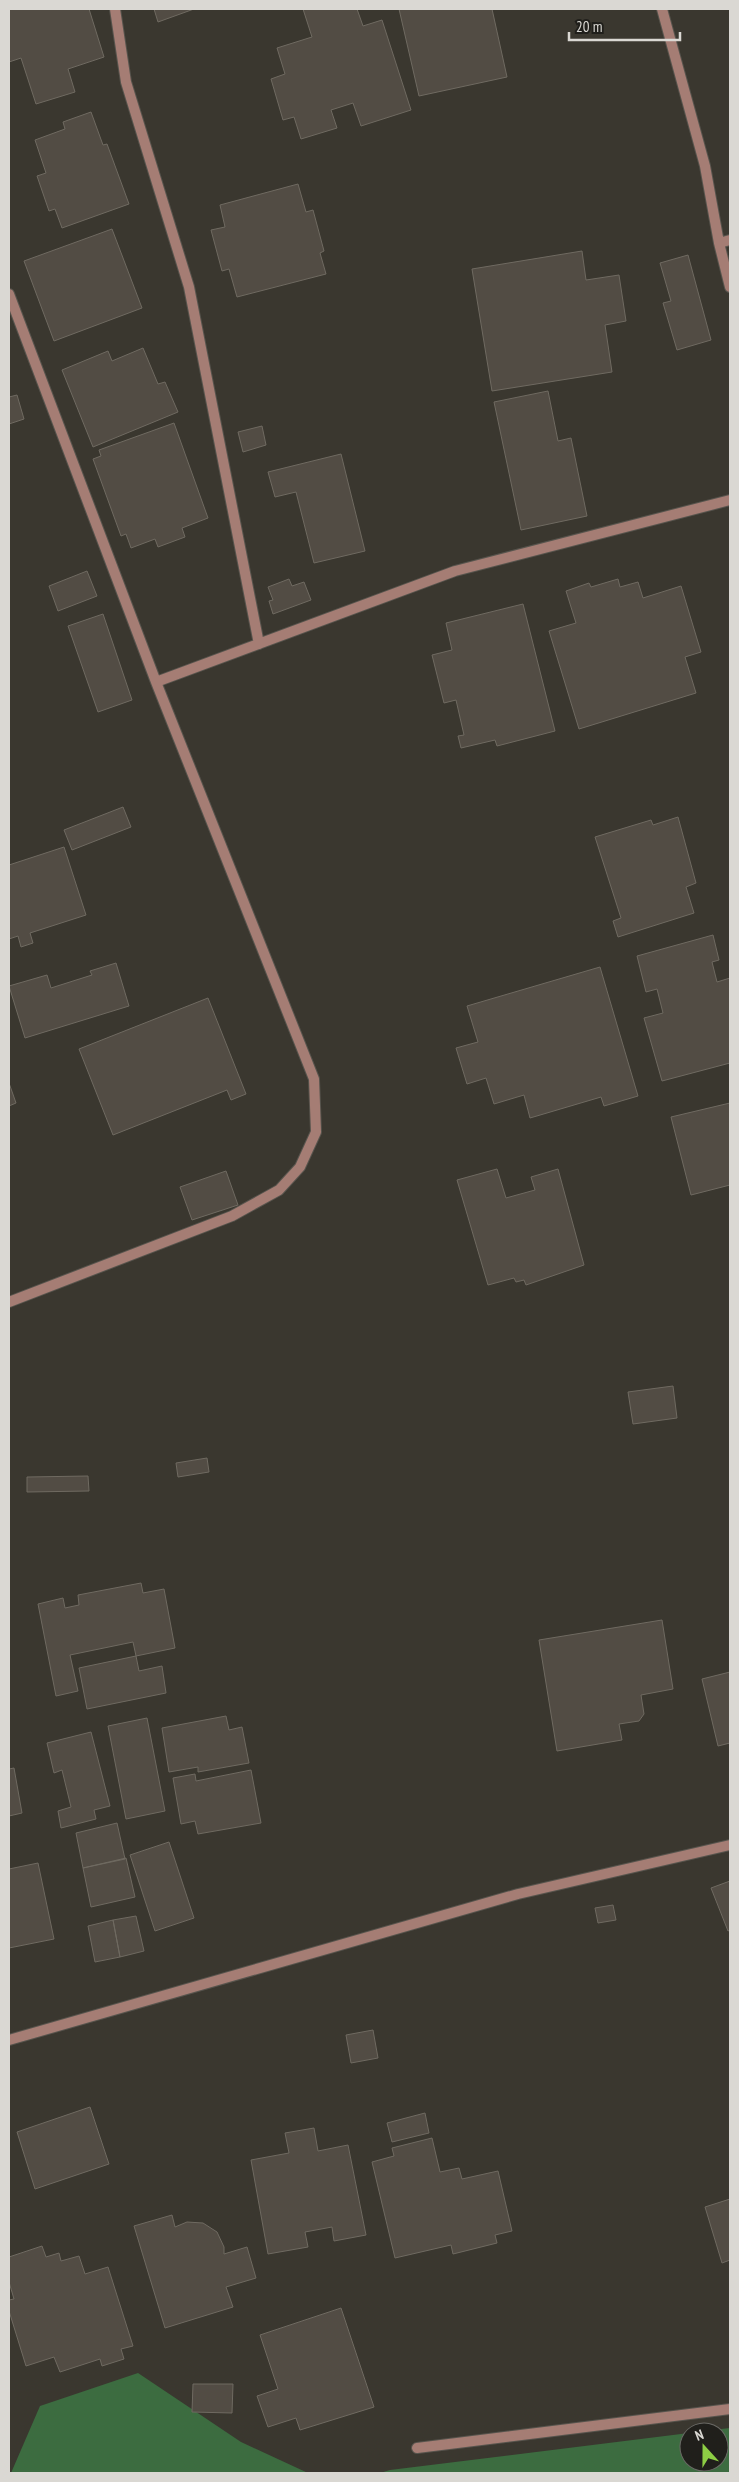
<svg xmlns="http://www.w3.org/2000/svg" width="739" height="2482" font-family="'PT Sans Narrow',sans-serif">
  <rect width="100%" height="100%" fill="#3a372f"/>
  <path fill="#3c6c40" d="M138,2373L241,2442L308,2473H11L40,2406Z
    M730,2428V2473H380L390,2470L689,2433V2462H719V2432H696Z"/>
  <path fill="#524c44" stroke="#6f6a61" d="M9,9H89L104,57L68,69L75,92L36,104L21,58L9,62Z
    M154,9H194L158,22Z
    M303,9H357L363,26L382,20L411,110L361,126L353,103L331,110L337,128L301,139L294,117L283,120L271,79L285,74L277,48L312,37Z
    M399,9H492L507,77L419,96Z
    M91,112L103,145L107,144L129,204L62,228L55,209L49,211L37,176L46,173L35,140L65,129L63,122Z
    M298,184L306,212L313,210L324,251L320,253L326,274L237,297L229,269L222,271L211,230L225,227L220,205Z
    M112,229L142,308L54,341L24,261Z
    M582,251L586,280L619,275L626,321L605,325L612,372L492,391L472,269Z
    M688,255L711,340L677,350L663,303L671,301L660,263Z
    M143,348L158,384L165,382L178,412L93,447L62,370L108,351L112,361Z
    M548,391L558,441L571,438L587,516L521,530L494,402Z
    M17,395L24,419L9,424V397Z
    M174,423L208,518L182,528L185,537L158,547L155,539L131,548L126,534L121,536L93,459L101,456L99,450Z
    M262,426L266,445L243,452L238,432Z
    M341,454L365,551L314,563L296,492L275,497L268,472Z
    M87,571L97,596L58,611L49,586Z
    M289,579L292,586L304,582L311,600L273,614L269,601L273,600L268,587Z
    M618,579L620,587L638,582L643,598L681,586L701,652L685,657L696,693L579,729L549,631L576,623L566,591L589,583L591,587Z
    M523,604L555,731L497,746L495,740L461,748L458,736L464,735L456,700L444,703L432,655L452,650L446,623Z
    M103,614L132,700L98,712L68,626Z
    M123,807L131,827L72,850L64,830Z
    M678,817L696,883L686,887L694,913L618,937L613,921L621,918L595,837L651,820L653,825Z
    M64,847L86,915L30,933L33,943L21,947L18,936L9,939V865Z
    M713,935L719,960L712,962L717,982L730,978V1063L662,1081L644,1018L663,1013L657,989L646,992L637,956Z
    M116,963L129,1006L25,1038L9,986L47,975L51,988L92,975L90,971Z
    M600,967L638,1096L604,1106L601,1097L530,1118L524,1095L494,1104L486,1078L467,1084L456,1048L478,1042L467,1006Z
    M208,998L246,1094L231,1100L227,1090L113,1135L79,1049Z
    M9,1083L16,1103L9,1106Z
    M730,1103V1185L691,1195L671,1117Z
    M497,1169L506,1198L535,1190L531,1177L558,1169L584,1265L526,1285L524,1280L516,1282L514,1278L488,1285L457,1180Z
    M226,1171L238,1205L192,1220L180,1187Z
    M673,1386L677,1418L633,1424L628,1392Z
    M207,1458L209,1472L178,1477L176,1463Z
    M88,1476L89,1491L27,1492V1477Z
    M141,1583L143,1593L164,1589L175,1648L136,1656L133,1642L70,1655L78,1691L56,1696L38,1604L63,1598L65,1608L79,1605L78,1595Z
    M662,1620L673,1689L641,1695L644,1714L639,1721L619,1724L622,1740L557,1751L539,1640Z
    M136,1656L139,1671L162,1666L166,1693L87,1709L79,1668Z
    M730,1672V1743L718,1746L702,1679Z
    M226,1716L229,1730L242,1727L249,1763L198,1772V1767L169,1772L162,1728Z
    M147,1718L165,1811L126,1819L108,1726Z
    M91,1732L110,1806L94,1810L96,1819L61,1828L58,1811L71,1807L62,1770L54,1773L47,1743Z
    M14,1768L22,1813L9,1816V1769Z
    M251,1770L261,1823L198,1834L195,1821L181,1824L173,1778L195,1774L196,1781Z
    M117,1823L125,1859L83,1868L76,1833Z
    M169,1842L194,1918L155,1931L130,1855Z
    M126,1858L135,1897L91,1907L83,1868Z
    M38,1863L54,1939L9,1948V1869Z
    M730,1881V1930L728,1931L711,1888Z
    M613,1905L616,1920L598,1923L595,1908Z
    M136,1916L144,1951L120,1957L113,1920Z
    M113,1920L120,1957L95,1962L88,1926Z
    M373,2030L378,2058L351,2063L346,2035Z
    M90,2107L109,2164L35,2189L17,2132Z
    M425,2113L429,2133L392,2142L387,2123Z
    M314,2128L318,2151L348,2145L366,2235L334,2241L332,2227L305,2232L308,2247L268,2254L251,2160L289,2153L285,2133Z
    M432,2138L440,2172L459,2168L462,2179L498,2171L512,2231L495,2235L497,2243L453,2254L451,2245L395,2258L372,2162L394,2156L392,2148Z
    M730,2199V2260L722,2263L705,2207Z
    M172,2215L175,2227L187,2222L203,2223L217,2232L224,2247V2254L247,2247L256,2278L226,2287L233,2307L165,2328L134,2226Z
    M42,2246L46,2257L59,2253L61,2261L79,2256L85,2274L108,2267L133,2346L121,2349L124,2359L102,2366L100,2359L60,2372L54,2357L26,2366L9,2311V2300L14,2299L9,2282V2257Z
    M341,2308L374,2407L300,2430L296,2418L268,2427L257,2396L278,2389L260,2335Z
    M193,2384H233L232,2413L192,2412Z"/>
  <g fill="none" stroke-linecap="round" stroke-linejoin="round">
    <defs>
      <path id="service" d="M417,2448L730,2409"/>
      <path id="minor" d="M115,9L126,82L189,287L259,644
        M662,9L705,166L719,243L730,287
        M719,243L730,240
        M9,294L156,682L314,1079L316,1132L300,1167L279,1190L232,1216L9,1302
        M156,682L455,571L730,500
        M9,2040L518,1894L730,1845"/>
    </defs>
    <use href="#service" stroke="#57544d" stroke-width="12"/>
    <use href="#minor" stroke="#57544d" stroke-width="12"/>
    <use href="#service" stroke="#a57d74" stroke-width="10"/>
    <use href="#minor" stroke="#a57d74" stroke-width="10"/>
  </g>
  <rect width="739" height="2482" fill="none" stroke="#dad8d3" stroke-width="20"/>
  <g transform="translate(704 2447) rotate(339)"><circle r="24" fill="#201f1b" stroke="#6a6965"/>
  <path d="M0-4L9 19L0 12L-9 19Z" fill="#8dce44"/>
  <text y="-8" font-size="14" font-weight="bold" text-anchor="middle" fill="#dad8d3">N</text>
  </g>
  <path d="M569 32v8h111v-8" fill="none" stroke="#dad8d3" stroke-width="2.5"/>
  <text x="576" y="32" font-size="15" fill="#dad8d3" stroke="#201f1b" stroke-width="4" paint-order="stroke">20 m</text>
</svg>
